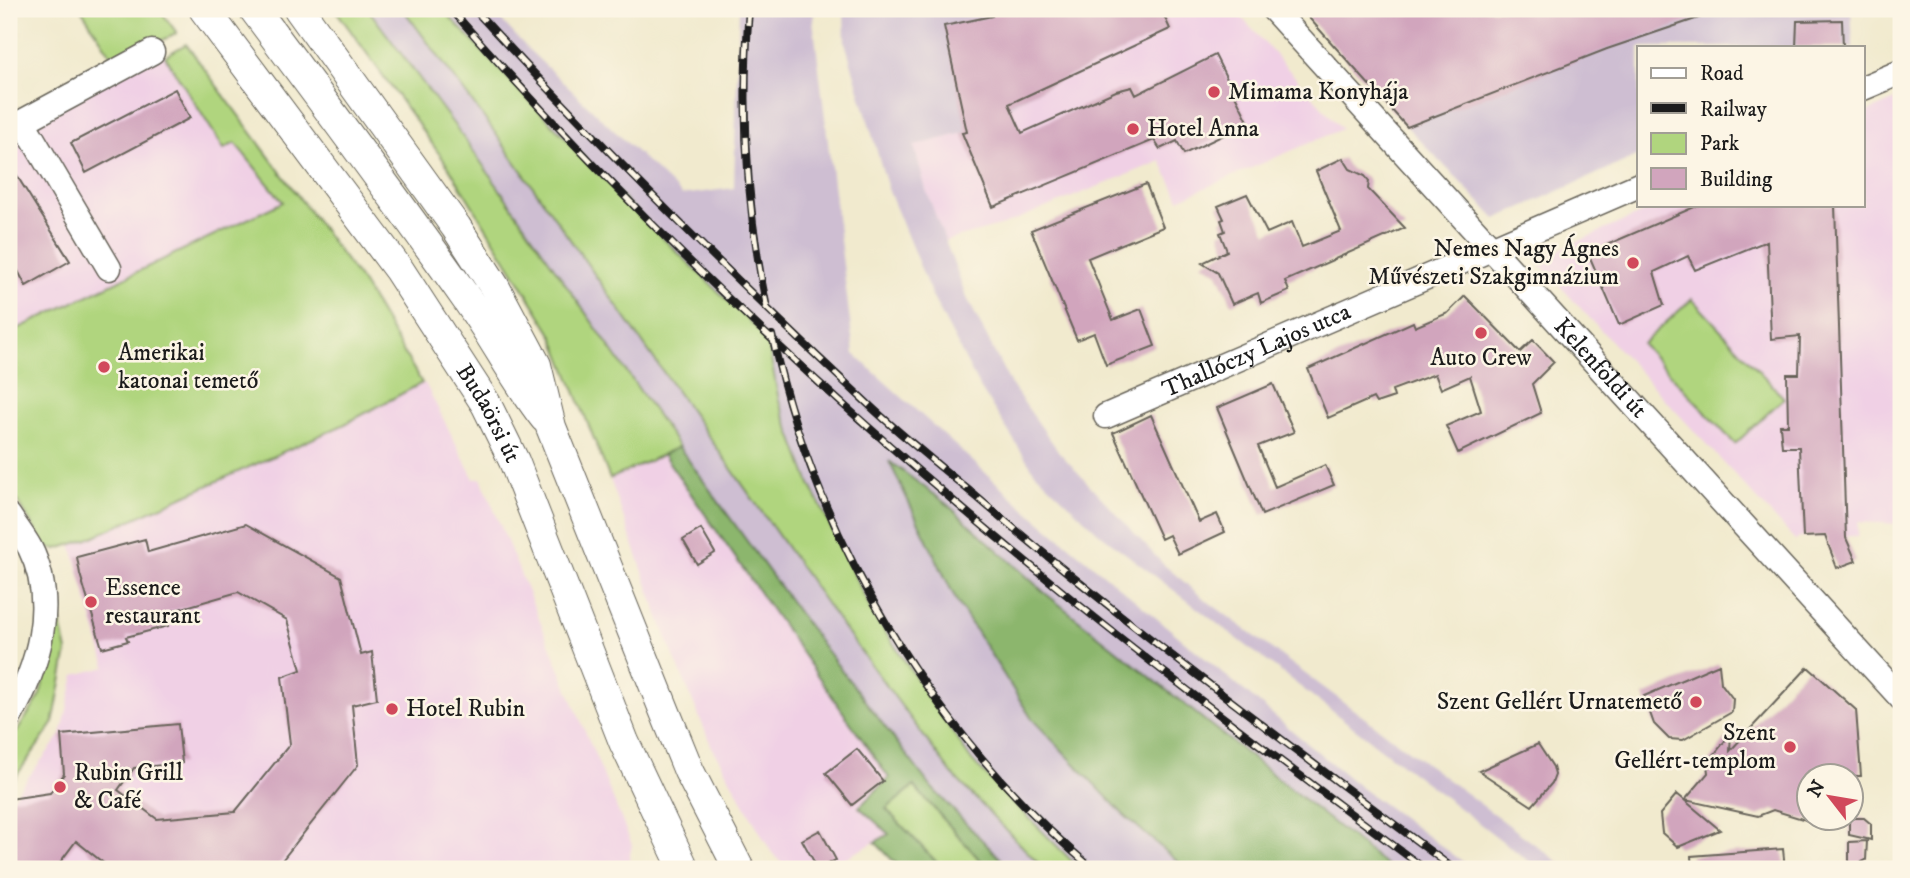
<svg xmlns="http://www.w3.org/2000/svg" width="1910" height="878" font-family="'IM FELL DW Pica',serif">
  <rect width="100%" height="100%" fill="#fcf5e5"/>
  <filter id="ink" filterUnits="userSpaceOnUse"><feTurbulence type="fractalNoise" baseFrequency=".0143" numOctaves="2"/><feDisplacementMap in="SourceGraphic" scale="14" xChannelSelector="R" yChannelSelector="G"/><feConvolveMatrix kernelMatrix="1 2 1 2 8 2 1 2 1" color-interpolation-filters="sRGB"/></filter>
  <filter id="wash" filterUnits="userSpaceOnUse"><feTurbulence type="fractalNoise" baseFrequency=".00686" numOctaves="4" result="noise"/><feDisplacementMap in="SourceGraphic" scale="28" xChannelSelector="R" yChannelSelector="G"/><feGaussianBlur stdDeviation="1.57" result="paint"/><feColorMatrix in="noise" values="0 0 0 0 0 0 0 0 0 0 0 0 0 0 0 0 0 1.4 0 .05"/><feComposite in="paint" operator="in"/></filter>
  <g filter="url(#wash)">
    <rect width="100%" height="100%" fill="#f1eace"/>
    <path fill="#f0d0e5" d="M1161,9H1234L1342,129L1179,199L1161,161L1003,225L945,241L926,190L914,146L967,132L1029,95L1170,29Z
      M156,43L224,148L235,142L284,202L14,330L9,320V121Z
      M1895,100L1901,278V524L1858,522V536L1803,537L1795,540L1536,260L1660,205H1863V114Z
      M425,383L474,479L481,478L632,845L627,869H9V802L61,735L75,675L106,667L71,544Z
      M663,454L889,779L890,834L825,869H786L770,850L711,745L666,637L610,479Z"/>
    <path fill="#cebed2" d="M368,9H403L493,130L842,626L952,774L1044,869H1010L932,788L819,641L679,447L469,145Z
      M442,9H491L529,50L682,195L734,188L739,9H815L813,20L854,354L1030,513L1360,787L1473,869H1391L1045,593L947,504L890,462L956,600L1032,719L1124,815L1186,869H1080L1068,860L972,761L872,612L810,484L779,401L767,338L649,225Z
      M844,9H1161L1170,29L1029,95L967,132L914,146L926,190L966,296L1010,383L1059,452L1163,564L1202,597L1568,869H1539L1100,534L1034,471L979,386L933,298L888,189L845,42Z
      M1301,9H1851L1853,47H1639V155L1496,219L1407,127Z"/>
    <path fill="#b0d57e" stroke="#66784d" stroke-width="2" d="M81,9H159L177,33L116,63Z
      M335,9H368L469,145L679,447L610,479L553,336L448,166Z
      M403,9H442L649,225L767,338L779,401L810,484L872,612L972,761L1080,869H1044L952,774L842,626L493,130Z
      M186,44L363,284L422,383L343,425L88,539L57,549L46,548L9,487V333L283,202L235,143L224,149L165,56Z
      M1692,299L1784,398L1735,444L1642,344Z
      M60,619L67,651L53,724L9,786V743L39,698Z
      M914,786L988,869H943L886,809Z"/>
    <path fill="#8cb66d" stroke="#546944" stroke-width="2" d="M679,447L819,641L932,788L1010,869H988L914,786L886,809L943,869H901L875,842L889,834L859,807L889,778L663,454Z
      M889,461L947,504L1045,593L1391,869H1186L1124,815L1032,719L956,600Z"/>
    <g id="blocks">
      <path fill="#d1a5bd" d="M989,9H1161L1170,29L1009,104L1022,133L1116,91L1132,87L1136,95L1215,55L1249,123L1184,154L1177,141L1160,149L1154,140L993,207L962,133L967,132L944,26L992,16Z
        M1301,9H1715L1716,12L1607,49L1407,127Z
        M1842,20L1843,47H1796L1797,21Z
        M175,89L190,118L86,173L71,143Z
        M1343,158L1350,169L1365,176L1369,181L1368,189L1405,228L1285,281L1289,291L1261,303L1258,293L1232,304L1218,273L1202,263L1227,251L1220,233L1225,231L1221,220L1224,219L1218,206L1247,194L1267,233L1292,222L1302,247L1341,231L1316,171Z
        M9,163L70,261L26,286L9,254Z
        M1146,184L1163,227L1088,258L1113,320L1141,309L1155,346L1106,365L1094,333L1077,340L1031,230Z
        M1699,205H1835L1846,538L1856,561L1837,568L1825,536L1803,537L1799,447H1782L1780,425H1788L1787,374H1799L1800,336L1771,339L1767,241L1695,270L1688,256L1654,272L1664,305L1619,325L1588,253Z
        M1465,296L1520,352L1533,340L1554,362L1532,384L1541,413L1458,453L1446,426L1481,411L1470,376L1441,389L1435,374L1392,390L1394,397L1376,403L1373,398L1328,418L1308,369L1413,322L1415,327L1448,313Z
        M1273,384L1294,432L1258,446L1275,487L1325,465L1334,485L1262,515L1217,408Z
        M1151,415L1199,522L1217,514L1225,532L1178,554L1169,535L1161,539L1113,433Z
        M246,524L341,577L361,655L372,652L377,699L352,705L358,765L275,869H111L76,841L55,869H9V799L50,793L64,774L61,735L178,724L182,763L134,768L118,790L157,819L235,812L290,744L282,677L301,670L287,620L238,592L165,613L168,626L126,637L128,641L102,648L80,574L77,557L145,539L148,552Z
        M701,529L715,553L697,564L683,540Z
        M1719,664L1721,683L1733,699L1732,712L1683,740L1669,739L1654,724L1644,696Z
        M1808,667L1856,710L1861,776H1809V821L1773,810L1758,816L1685,800L1708,773L1707,764L1731,733L1730,751Z
        M1538,744L1553,767L1555,775L1552,783L1532,806L1479,771Z
        M857,749L883,781L852,805L826,773Z
        M1677,794L1720,830L1678,847L1662,833L1660,814Z
        M1849,818H1864L1871,824V840L1849,835Z
        M820,830L836,860L818,869L802,840Z
        M1867,841L1866,860L1849,869V842Z
        M1783,849L1785,869H1692L1691,856Z"/>
    </g>
  </g>
  <g filter="url(#ink)">
    <use href="#blocks" fill-opacity="0" stroke="#67645a" stroke-width="2"/>
    <g fill="none" stroke-linecap="round" stroke-linejoin="round">
      <defs>
        <g id="minor">
          <path id="s1" d="M1273,9L1901,698"/>
          <path d="M1863,88L1901,72"/>
          <path d="M23,122L109,268"/>
          <path d="M9,129L152,52"/>
          <path id="s2" d="M1106,416L1639,185"/>
          <path d="M9,516C16,527 24,537 30,548C58,604 38,668 9,718"/>
        </g>
        <g id="major">
          <path id="s3" d="M204,9L399,270L486,404L514,461L624,742L684,869"/>
          <path d="M254,9C325,104 397,200 466,298C494,337 515,380 545,418"/>
          <path d="M299,9L456,227L494,286L536,365L551,427L665,712L689,771L739,869"/>
        </g>
      </defs>
      <use href="#minor" stroke="#67645a" stroke-width="27"/>
      <use href="#major" stroke="#67645a" stroke-width="32"/>
      <use href="#minor" stroke="#fff" stroke-width="24"/>
      <use href="#major" stroke="#fff" stroke-width="30"/>
      <defs>
        <path id="rail" d="M451,9C629,214 841,411 1052,583C1173,682 1300,775 1425,869
          M474,9C600,146 732,277 868,404C903,437 941,467 978,498C1131,629 1293,748 1454,869
          M749,9C741,110 746,209 767,308
          M772,335C815,538 934,736 1093,869"/>
      </defs>
      <use href="#rail" stroke="#1c1c1c" stroke-width="8"/>
      <use href="#rail" stroke="#fcf5e5" stroke-width="5" stroke-dasharray="16" stroke-linecap="butt"/>
    </g>
  </g>
  <g fill="#d1495b" stroke="#fcf5e5" stroke-width="2.5">
    <circle cx="1214" cy="92" r="7"/>
    <circle cx="1133" cy="129" r="7"/>
    <circle cx="1633" cy="263" r="7"/>
    <circle cx="1481" cy="333" r="7"/>
    <circle cx="104" cy="367" r="7"/>
    <circle cx="91" cy="602" r="7"/>
    <circle cx="1696" cy="702" r="7"/>
    <circle cx="392" cy="709" r="7"/>
    <circle cx="1790" cy="747" r="7"/>
    <circle cx="60" cy="787" r="7"/>
  </g>
  <g text-anchor="middle" dominant-baseline="central" stroke-width="5" stroke-linejoin="round" paint-order="stroke">
    <g font-size="24" fill="#1c1c1c" stroke="#fcf5e5" text-anchor="start">
      <text x="1228" y="92">Mimama Konyhája</text>
      <text x="1147" y="129">Hotel Anna</text>
      <text x="1619" y="249" text-anchor="end">Nemes Nagy Ágnes<tspan x="1619" dy="28">Művészeti Szakgimnázium</tspan></text>
      <text x="118" y="353">Amerikai<tspan x="118" dy="28">katonai temető</tspan></text>
      <text x="1481" y="358" text-anchor="middle">Auto Crew</text>
      <text x="105" y="588">Essence<tspan x="105" dy="28">restaurant</tspan></text>
      <text x="1682" y="702" text-anchor="end">Szent Gellért Urnatemető</text>
      <text x="406" y="709">Hotel Rubin</text>
      <text x="1776" y="733" text-anchor="end">Szent<tspan x="1776" dy="28">Gellért-templom</tspan></text>
      <text x="74" y="773">Rubin Grill<tspan x="74" dy="28">&amp; Café</tspan></text>
    </g>
    <g font-size="24" fill="#1c1c1c" stroke="#fcf5e5">
      <text stroke="none"><textPath href="#s2" startOffset="164">Thallóczy Lajos utca</textPath></text>
      <text stroke="none"><textPath href="#s1" startOffset="486">Kelenföldi út</textPath></text>
      <text stroke="none"><textPath href="#s3" startOffset="495">Budaörsi út</textPath></text>
    </g>
  </g>
  <rect width="1910" height="878" fill="none" stroke="#fcf5e5" stroke-width="35"/>
  <rect x="1637" y="46" width="228" height="161" fill="#fcf5e5" stroke="#a29e95" stroke-width="2"/>
  <rect x="1651" y="68" width="35" height="10" fill="#ffffff" stroke="#a29e95" stroke-width="2"/>
  <text x="1700" y="80" font-size="21" fill="#1c1c1c">Road</text>
  <rect x="1651" y="103" width="35" height="10" fill="#1c1c1c" stroke="#a29e95" stroke-width="2"/>
  <text x="1700" y="116" font-size="21" fill="#1c1c1c">Railway</text>
  <rect x="1651" y="133" width="35" height="21" fill="#b0d57e" stroke="#a29e95" stroke-width="2"/>
  <text x="1700" y="150" font-size="21" fill="#1c1c1c">Park</text>
  <rect x="1651" y="168" width="35" height="21" fill="#d1a5bd" stroke="#a29e95" stroke-width="2"/>
  <text x="1700" y="186" font-size="21" fill="#1c1c1c">Building</text>
  <g transform="translate(1830 797) rotate(301)"><circle r="33" fill="#fcf5e5" stroke="#a29e95" stroke-width="2"/>
  <path d="M0-5L12 26L0 18L-12 26Z" fill="#d1495b"/>
  <text y="-10" font-size="19" font-weight="bold" text-anchor="middle" fill="#1c1c1c">N</text>
  </g>
</svg>
